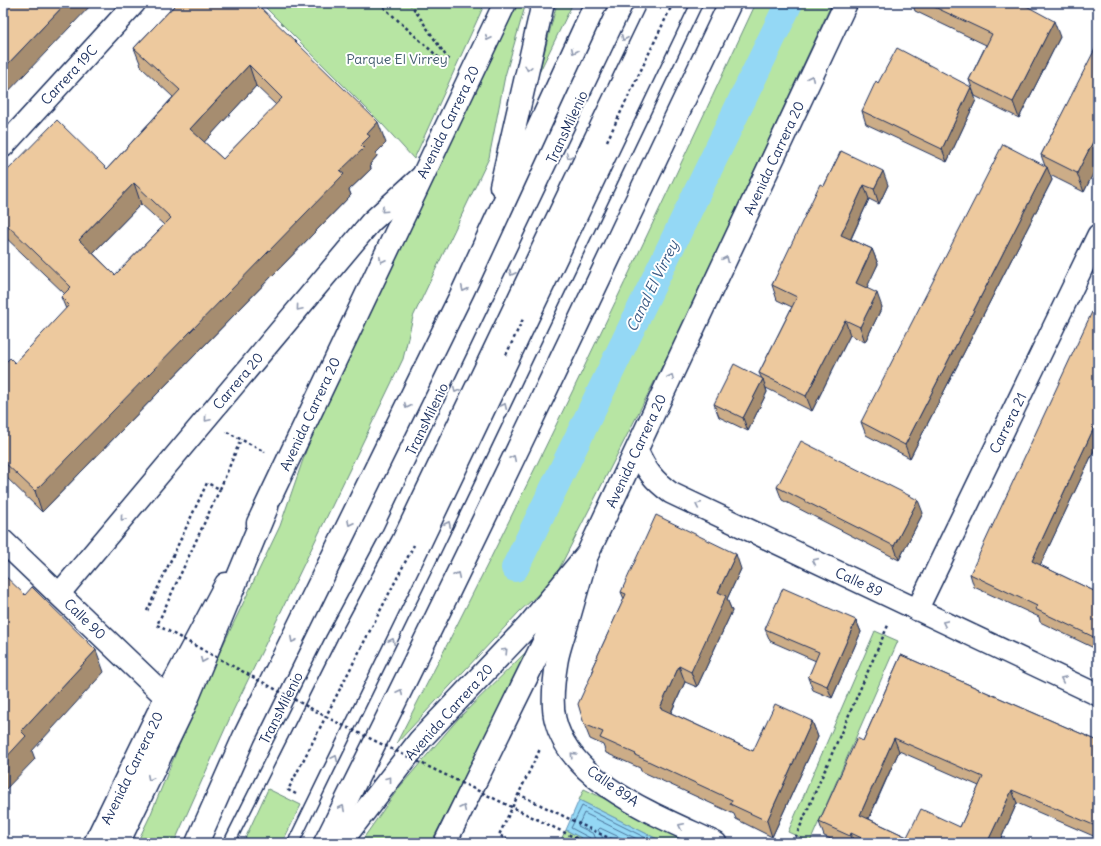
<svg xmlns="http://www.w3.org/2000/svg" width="1101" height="846" font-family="Delius,sans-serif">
  <rect width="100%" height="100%" fill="#fff"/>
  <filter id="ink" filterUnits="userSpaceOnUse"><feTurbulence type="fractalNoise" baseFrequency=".025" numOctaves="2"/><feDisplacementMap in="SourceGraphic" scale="8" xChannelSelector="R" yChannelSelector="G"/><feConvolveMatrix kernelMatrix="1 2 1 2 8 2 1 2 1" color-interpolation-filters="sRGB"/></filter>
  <g filter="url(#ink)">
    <path fill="#b7e5a3" stroke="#698a80" d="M261,3H485L414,159L383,125Z
      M511,3H526L505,76L489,158L413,317L403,359L233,711L174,843H137L150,816L203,687L280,526L315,425Z
      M557,3H573L539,73Z
      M756,3H832L677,337L559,569L543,590L520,611L396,744C523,500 640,252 756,3Z
      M875,631L898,641L810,842L788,832Z
      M531,647L431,843H360L398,789L458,719Z
      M268,789L301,805L282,843H243Z
      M584,789L697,843H665L579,800Z
      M566,830L591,843H559Z"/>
    <path fill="#94d8f5" stroke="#6494b9" d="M579,800L665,843H591L566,830Z"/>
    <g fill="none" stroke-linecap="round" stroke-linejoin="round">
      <path stroke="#4b739a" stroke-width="1" d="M592,843L590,838L571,828L582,806L656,843
        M597,843L594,834L578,826L584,813L645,843
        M603,843L602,836L598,830L600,828L632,843"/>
      <path stroke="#94d8f5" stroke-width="28" d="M515,568L789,3"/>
      <defs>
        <path id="service" d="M229,843L332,637L387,534L641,3
          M293,843L431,560L697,3"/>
        <path id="minor" d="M3,147L135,3
          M637,450C646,470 653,480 671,493L1098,695
          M588,553C581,578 574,602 567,626C563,638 559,650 557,661C554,679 551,701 555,719C570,784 662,817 716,843
          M59,594L371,222L423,175
          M917,610L1098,235"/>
        <path id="tertiary" d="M3,541L166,697"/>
        <path id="secondary" d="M258,523L505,3
          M95,843L166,697L226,584
          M325,843C464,565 597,284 730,3"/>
        <path id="primary" d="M118,843L184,707L267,507"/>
        <path id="trunk" d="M501,186L543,3
          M197,843L244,737L463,291L596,3
          M340,843L420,740L529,625L588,553L846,3
          M445,843L569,591"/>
      </defs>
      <use href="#service" stroke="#1b2f5e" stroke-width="13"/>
      <use href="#minor" stroke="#1b2f5e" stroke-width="24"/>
      <use href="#tertiary" stroke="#1b2f5e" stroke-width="25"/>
      <use href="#secondary" stroke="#1b2f5e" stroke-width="25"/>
      <use href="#primary" stroke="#1b2f5e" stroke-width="25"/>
      <use href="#trunk" stroke="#1b2f5e" stroke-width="25"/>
      <path stroke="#1b2f5e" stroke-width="2.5" stroke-dasharray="3 3" stroke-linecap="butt" d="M379,3L448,66
        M410,3L450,62
        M607,141L673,3
        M506,355L523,319
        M227,432L265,452
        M220,489L241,439
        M147,611L207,483L220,489L157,625
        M296,794L288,790L414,545
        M518,794L619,843
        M514,843L499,835L540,749
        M793,843L889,623"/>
      <use href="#service" stroke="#fff" stroke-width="10"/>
      <use href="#minor" stroke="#fff" stroke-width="21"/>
      <use href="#tertiary" stroke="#fff" stroke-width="22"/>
      <use href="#secondary" stroke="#fff" stroke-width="22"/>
      <use href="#primary" stroke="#fff" stroke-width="22"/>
      <use href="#trunk" stroke="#fff" stroke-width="22"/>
      <path stroke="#1b2f5e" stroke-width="2.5" stroke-dasharray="3 3" stroke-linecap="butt" d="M157,625L334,721L586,843"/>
    </g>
    <path fill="#ccad88" stroke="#1b2f5e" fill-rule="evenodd" d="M177,3L386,143L376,153L377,156L370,164L371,169L349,190L351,195L42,512L3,474V365L15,363L66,309L61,297L65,294L3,235V175L107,169L173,97L142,68L134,48ZM256,86L276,105L223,159L204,142ZM141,204L164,225L115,275L93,253Z
      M912,3H1021L1060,37L1019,118L975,96L969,80L986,45L915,11Z
      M1098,45V164L1084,192L1050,175L1052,180L910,458L866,435L861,422L1045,166L1041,155Z
      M878,83L976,100L947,162L866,124L862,111Z
      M841,151L888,185L879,204L869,199L851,239L872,249L878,264L866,288L882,307L865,342L850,335L812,411L766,388L767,392L748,431L719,417L714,404L762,379L759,373L792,307L777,300L772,285L824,186Z
      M1098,442L1040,565L1098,593V650L1040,622L1039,617L974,587L970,574Z
      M777,487L923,513L899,560L782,500Z
      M741,569L727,599L732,611L697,687L685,682L671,713L753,751L812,721L818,737L772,837L736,819L734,814L641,771L640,768L606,753L603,745L590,739L584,724L593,671L592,668L624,599L621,592Z
      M856,620L861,632L832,698L813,690L808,678L816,661L770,641L765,629Z
      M901,655L1098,741V838L1017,803L999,843H840L824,836L819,822L863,741ZM899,751L979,786L960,827L907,837L869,819Z"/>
    <path fill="#a68d6f" stroke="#1b2f5e" d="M66,3H93L3,97V69Z
      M1054,21L1060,37L1019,118L1013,102Z
      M249,65L256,86L198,149L190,129Z
      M971,87L976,100L947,162L942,149Z
      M378,122L386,143L376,153L377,156L370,164L371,169L349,190L351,195L42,512L35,491L361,145L367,134Z
      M1098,132V164L1084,192L1077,173Z
      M1047,167L1052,180L910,458L905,445Z
      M883,171L888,185L879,204L874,189Z
      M134,183L141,204L86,260L79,240Z
      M864,185L869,199L846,249L841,235Z
      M872,249L878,264L862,298L856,283Z
      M877,293L882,307L865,342L860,327Z
      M845,320L850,335L812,411L806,396Z
      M763,379L767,392L748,431L743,418Z
      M1098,419V442L1036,574L1032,561Z
      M918,500L923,513L899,560L894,546Z
      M736,554L741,569L727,599L732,611L697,687L691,672L718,592Z
      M856,620L861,632L832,698L827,686Z
      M96,650L104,672L32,751L35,759L3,792V761L21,731Z
      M679,666L685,682L666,723L660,708Z
      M812,721L818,737L772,837L767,821Z
      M894,738L899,751L864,828L860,815Z
      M1012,790L1017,803L999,843H989L988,841Z
      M851,833L855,843H853L850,836Z"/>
    <path fill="#edc99e" stroke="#1b2f5e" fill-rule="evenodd" d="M3,3H66L3,69Z
      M177,3H256L378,122L367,134L370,136L361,145L364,148L340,171L344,174L35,491L3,461V365L10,358L15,363L69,305L61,297L71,287L3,221V175L57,120L107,169L180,90L134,48ZM249,65L282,98L223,159L190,129ZM134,183L171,218L115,275L79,240Z
      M926,3H1021L1054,21L1013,102L969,80L992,34Z
      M1097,45H1098V132L1077,173L1041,155Z
      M897,48L971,87L942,149L862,111L876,81L878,83Z
      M1003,144L1047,167L905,445L861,422Z
      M841,151L883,171L874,189L864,185L841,235L872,249L856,283L877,293L860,327L845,320L806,396L759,373L797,297L772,285L820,184L824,186Z
      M1098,299V419L1032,561L1098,593V639L1035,609L1037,606L970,574Z
      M734,364L763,379L743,418L714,404Z
      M801,441L918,500L894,546L777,487Z
      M656,515L736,554L718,592L726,596L691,672L679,666L660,708L753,751L775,704L812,721L767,821L730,804L732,800L635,755L636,754L600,738L603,732L584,724L578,704L594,669L592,668L626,594L621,592Z
      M3,574L25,595L32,587L96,650L21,731L26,736L3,761Z
      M783,588L856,620L827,686L808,678L819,652L765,629Z
      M901,655L1098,741V827L1012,790L988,841L993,843H872L851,833L850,836L819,822L857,738L863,741ZM894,738L983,777L960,827L921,809L907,837L860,815Z"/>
    <defs><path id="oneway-chevron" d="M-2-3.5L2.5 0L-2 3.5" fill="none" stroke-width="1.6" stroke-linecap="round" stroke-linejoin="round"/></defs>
    <g stroke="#8d97ae">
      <use href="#oneway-chevron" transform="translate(488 38) rotate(116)"/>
      <use href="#oneway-chevron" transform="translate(624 38) rotate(115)"/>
      <use href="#oneway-chevron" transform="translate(574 51) rotate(115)"/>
      <use href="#oneway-chevron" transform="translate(528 68) rotate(103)"/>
      <use href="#oneway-chevron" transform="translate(811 78) rotate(-65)"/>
      <use href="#oneway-chevron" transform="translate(569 156) rotate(116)"/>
      <use href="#oneway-chevron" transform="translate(384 210) rotate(137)"/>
      <use href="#oneway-chevron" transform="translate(726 259) rotate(-65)"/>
      <use href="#oneway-chevron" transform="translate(382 260) rotate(116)"/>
      <use href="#oneway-chevron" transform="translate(512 273) rotate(116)"/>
      <use href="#oneway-chevron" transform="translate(464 289) rotate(115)"/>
      <use href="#oneway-chevron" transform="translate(299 308) rotate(130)"/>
      <use href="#oneway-chevron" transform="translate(671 377) rotate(-65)"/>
      <use href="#oneway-chevron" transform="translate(456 390) rotate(116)"/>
      <use href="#oneway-chevron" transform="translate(407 406) rotate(116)"/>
      <use href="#oneway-chevron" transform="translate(504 406) rotate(-65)"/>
      <use href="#oneway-chevron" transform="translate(207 419) rotate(130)"/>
      <use href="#oneway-chevron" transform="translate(513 458) rotate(-64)"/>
      <use href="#oneway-chevron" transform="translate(698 505) rotate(-155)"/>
      <use href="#oneway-chevron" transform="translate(123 518) rotate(130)"/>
      <use href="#oneway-chevron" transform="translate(350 523) rotate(116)"/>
      <use href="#oneway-chevron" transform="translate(448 524) rotate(-65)"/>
      <use href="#oneway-chevron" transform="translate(815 561) rotate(-155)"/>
      <use href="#oneway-chevron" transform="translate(457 575) rotate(-65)"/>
      <use href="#oneway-chevron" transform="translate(945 623) rotate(-155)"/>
      <use href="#oneway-chevron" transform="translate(293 640) rotate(117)"/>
      <use href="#oneway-chevron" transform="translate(392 641) rotate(-64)"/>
      <use href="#oneway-chevron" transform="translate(505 651) rotate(-46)"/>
      <use href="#oneway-chevron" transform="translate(203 660) rotate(113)"/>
      <use href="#oneway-chevron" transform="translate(1063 679) rotate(-155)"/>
      <use href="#oneway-chevron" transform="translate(400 692) rotate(-63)"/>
      <use href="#oneway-chevron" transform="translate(573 755) rotate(-133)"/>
      <use href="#oneway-chevron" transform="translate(335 758) rotate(-64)"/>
      <use href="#oneway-chevron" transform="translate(150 778) rotate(116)"/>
      <use href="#oneway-chevron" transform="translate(389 779) rotate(-52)"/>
      <use href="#oneway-chevron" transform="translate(342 808) rotate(-63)"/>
      <use href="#oneway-chevron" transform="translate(463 808) rotate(-64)"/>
      <use href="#oneway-chevron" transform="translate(681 826) rotate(-154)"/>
    </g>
  </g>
  <g text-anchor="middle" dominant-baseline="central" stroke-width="4" stroke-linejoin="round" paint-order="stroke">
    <g font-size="14" fill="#425c6f" stroke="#fff">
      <text x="397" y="59">Parque El Virrey</text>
    </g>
    <g font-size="14" fill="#1b2f5e" stroke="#fff">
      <text transform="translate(69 75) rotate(-47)">Carrera 19C</text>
      <text transform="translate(448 122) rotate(-64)">Avenida Carrera 20</text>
      <text transform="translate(567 127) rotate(-65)">TransMilenio</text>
      <text transform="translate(774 158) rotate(-65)">Avenida Carrera 20</text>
      <text transform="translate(238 381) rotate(-50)">Carrera 20</text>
      <text transform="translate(310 414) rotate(-65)">Avenida Carrera 20</text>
      <text transform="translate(427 419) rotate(-64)">TransMilenio</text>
      <text transform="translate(1008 423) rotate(-64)">Carrera 21</text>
      <text transform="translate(636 451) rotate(-65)">Avenida Carrera 20</text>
      <text transform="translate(859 582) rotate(25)">Calle 89</text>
      <text transform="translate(85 619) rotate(44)">Calle 90</text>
      <text transform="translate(281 708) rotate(-63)">TransMilenio</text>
      <text transform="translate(449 712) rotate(-48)">Avenida Carrera 20</text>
      <text transform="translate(132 768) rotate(-64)">Avenida Carrera 20</text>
      <text transform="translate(613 786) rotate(35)">Calle 89A</text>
    </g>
    <g font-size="15" font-style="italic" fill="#395984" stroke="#fff">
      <text transform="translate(652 286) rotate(-64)">Canal El Virrey</text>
    </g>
  </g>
  <rect width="1101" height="846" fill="none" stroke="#fff" stroke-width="16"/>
  <rect x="8" y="8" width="1085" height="830" fill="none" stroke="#1b2f5e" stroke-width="1.5" filter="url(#ink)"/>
</svg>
